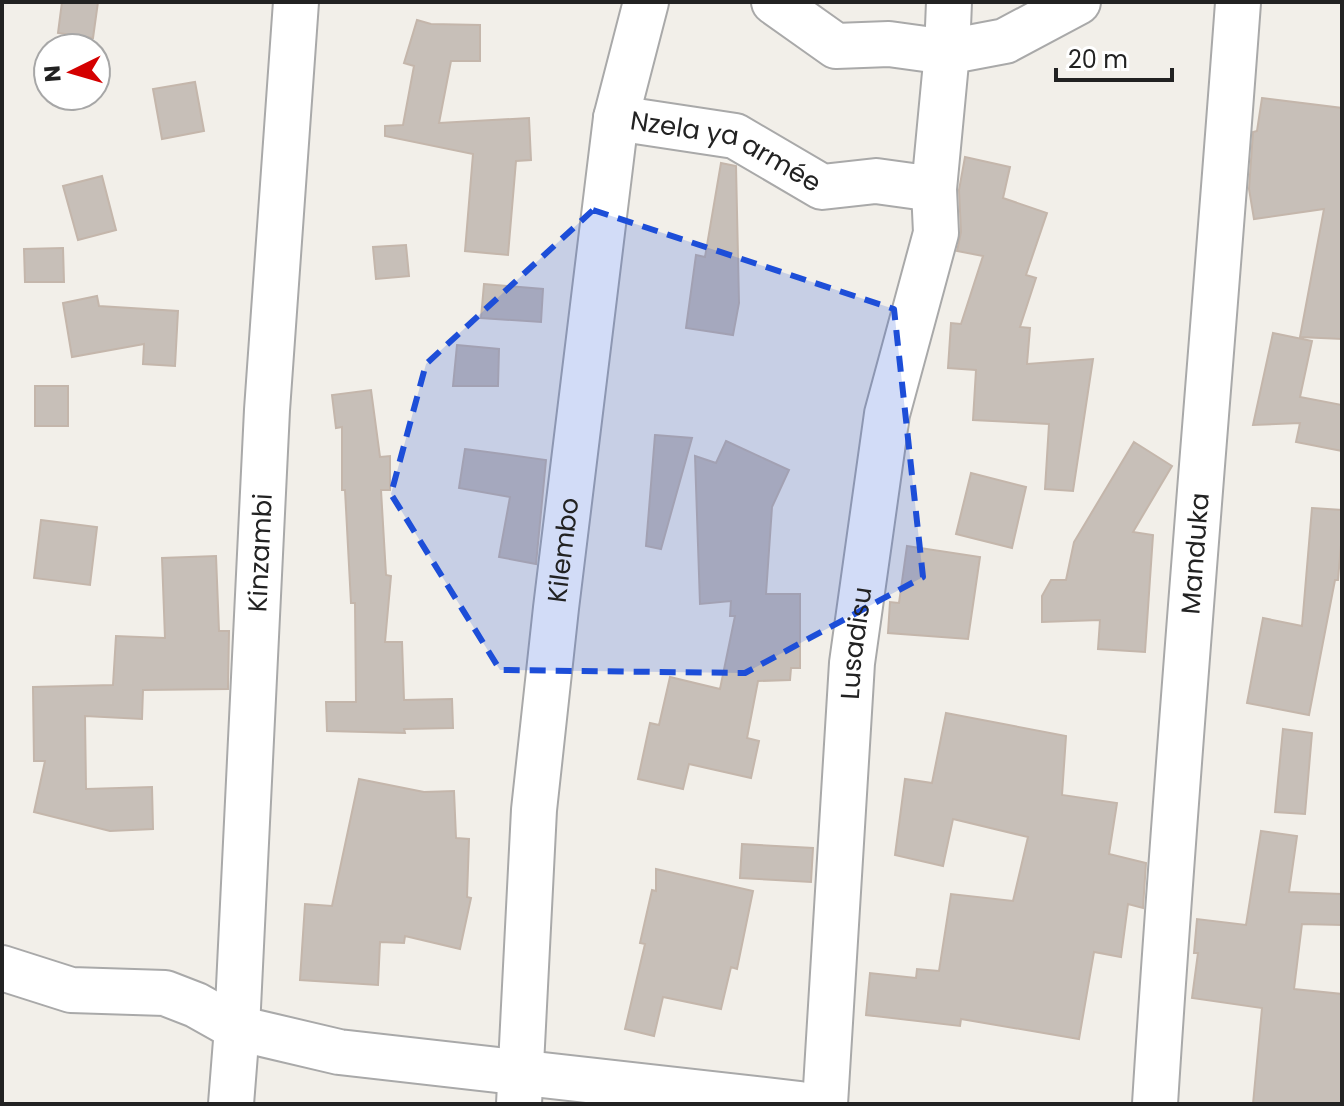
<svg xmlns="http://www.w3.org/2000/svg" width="1344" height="1106" font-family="Poppins,sans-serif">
  <rect width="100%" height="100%" fill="#f2efe9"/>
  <path fill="#c7bfb8" stroke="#c4b6ab" stroke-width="2" d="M62,2H98L93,38L58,33Z
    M417,20L431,24L480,25V61H451L439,123L529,118L531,160L516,161L508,255L465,251L473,154L385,136V126L403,125L414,66L404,63Z
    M195,82L204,131L162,139L153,89Z
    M1262,98L1342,108V339L1300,337L1324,209L1254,219L1249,189L1253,132L1257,131Z
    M965,157L1010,167L1003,198L1047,213L1026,275L1036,278L1020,327L1030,328L1027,364L1093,359L1073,491L1045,489L1049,424L973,420L976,370L948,368L951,323L961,324L983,256L957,251L961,232L959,190Z
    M721,163L736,166L739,303L733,335L686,328L696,255L705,257Z
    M102,176L116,230L78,240L63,186Z
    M406,245L409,276L376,279L373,247Z
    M63,248L64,282H25L24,249Z
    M484,284L543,289L541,322L481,318Z
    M97,296L99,306L178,311L175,366L143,364L144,344L72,357L63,303Z
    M1273,333L1312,341L1300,397L1342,405V451L1296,442L1300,423L1253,425Z
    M457,345L499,349L498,386H453Z
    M35,386H68V426H35Z
    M371,390L380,457L390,456V490H381L386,575L391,576L385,642H402L404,700L452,699L453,728L404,729L405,733L327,731L326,702H356L355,603H351L345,490H342V427L336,428L332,395Z
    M655,435L692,438L661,549L646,546Z
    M726,441L789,470L772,507L766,594H800V668H791L790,680L758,681L747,738L759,741L751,778L689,764L683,789L638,779L650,723L659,725L670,677L720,689L735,616H730L731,601L700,604L695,456L716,463Z
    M1134,442L1172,466L1133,532L1153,535L1145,652L1098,649L1100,620L1042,622V596L1051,580H1066L1074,542Z
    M465,449L546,460L536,564L499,557L510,497L459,488Z
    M971,473L1026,487L1012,548L956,534Z
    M1312,508L1342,510V533L1338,580H1335L1309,715L1247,703L1263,618L1302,626Z
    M41,520L97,527L90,585L34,578Z
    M907,546L980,557L968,639L888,633L890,602L899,603Z
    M216,556L219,631H229L228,689L143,690L142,719L85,716L86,789L152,787L153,829L110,831L34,812L45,761H34L33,687L113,685L116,636L165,638L162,558Z
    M946,713L1066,736L1062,795L1117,803L1109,854L1146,863L1143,908L1128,904L1121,957L1094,952L1079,1039L961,1019L960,1026L866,1015L870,973L916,978L917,969L939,971L951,894L1013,901L1028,837L953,819L943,866L895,855L905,779L932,783Z
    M1283,729L1312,733L1305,814L1275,812Z
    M359,779L424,792L454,791L456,838L469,839L467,897L471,898L460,949L405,936L404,943L380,942L378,985L300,980L305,904L332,906Z
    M1261,831L1297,836L1289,892L1342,894V925L1302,924L1294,989L1342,994V1104H1253L1262,1008L1192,998L1198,953H1194L1197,919L1246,925Z
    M742,844L813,848L811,882L740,878Z
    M656,869L753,891L737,969L731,967L721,1009L663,997L654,1036L625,1029L645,944L640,943L652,890L656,891Z"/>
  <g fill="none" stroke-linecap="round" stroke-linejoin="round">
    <defs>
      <g id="minor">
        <path d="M774,2L836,46L889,44L947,52L949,2"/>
        <path id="s1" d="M616,118L735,136L822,187L876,181L934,189L947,52L1005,41L1078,2"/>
        <path d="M2,968L71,990L165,993L196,1005L237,1028L339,1052L800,1104"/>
        <path id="s2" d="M231,1104L237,1028L267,410L296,2"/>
        <path id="s3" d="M519,1104L534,810L556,608L616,118L646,2"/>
        <path id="s4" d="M825,1104L852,663L887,414L936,233L934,189"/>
        <path id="s5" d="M1155,1104C1178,737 1211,370 1238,3"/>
      </g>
    </defs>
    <use href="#minor" stroke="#a9a9a9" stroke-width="48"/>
    <use href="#minor" stroke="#fff" stroke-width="44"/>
  </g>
  <path fill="#1d4ed8" fill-opacity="0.2" stroke="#1d4ed8" stroke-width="6" stroke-dasharray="16 10" stroke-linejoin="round" d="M593,210L894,309L923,577L745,673L500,670L391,494L426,364Z"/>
  <g text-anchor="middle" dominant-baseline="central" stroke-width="6" stroke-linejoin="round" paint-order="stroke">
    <g font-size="26" fill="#222" stroke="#fff">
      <text stroke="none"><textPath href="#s1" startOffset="116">Nzela ya armée</textPath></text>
      <text stroke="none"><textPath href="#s3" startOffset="556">Kilembo</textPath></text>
      <text stroke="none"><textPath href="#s2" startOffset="552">Kinzambi</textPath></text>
      <text stroke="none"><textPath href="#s5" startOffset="552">Manduka</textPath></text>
      <text stroke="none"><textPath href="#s4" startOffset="462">Lusadisu</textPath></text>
    </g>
  </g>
  <rect width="1344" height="1106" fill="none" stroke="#222222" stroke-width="8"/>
  <g transform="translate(72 72) rotate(265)"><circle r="38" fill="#ffffff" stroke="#a7a7a7" stroke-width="2"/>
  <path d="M0-6L14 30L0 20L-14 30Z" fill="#d40000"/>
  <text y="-12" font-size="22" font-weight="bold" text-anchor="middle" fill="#222222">N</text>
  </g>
  <path d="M1056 68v12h116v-12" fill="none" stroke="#222222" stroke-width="4"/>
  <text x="1068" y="68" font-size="24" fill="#222222" stroke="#ffffff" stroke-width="6" paint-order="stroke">20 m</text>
</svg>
